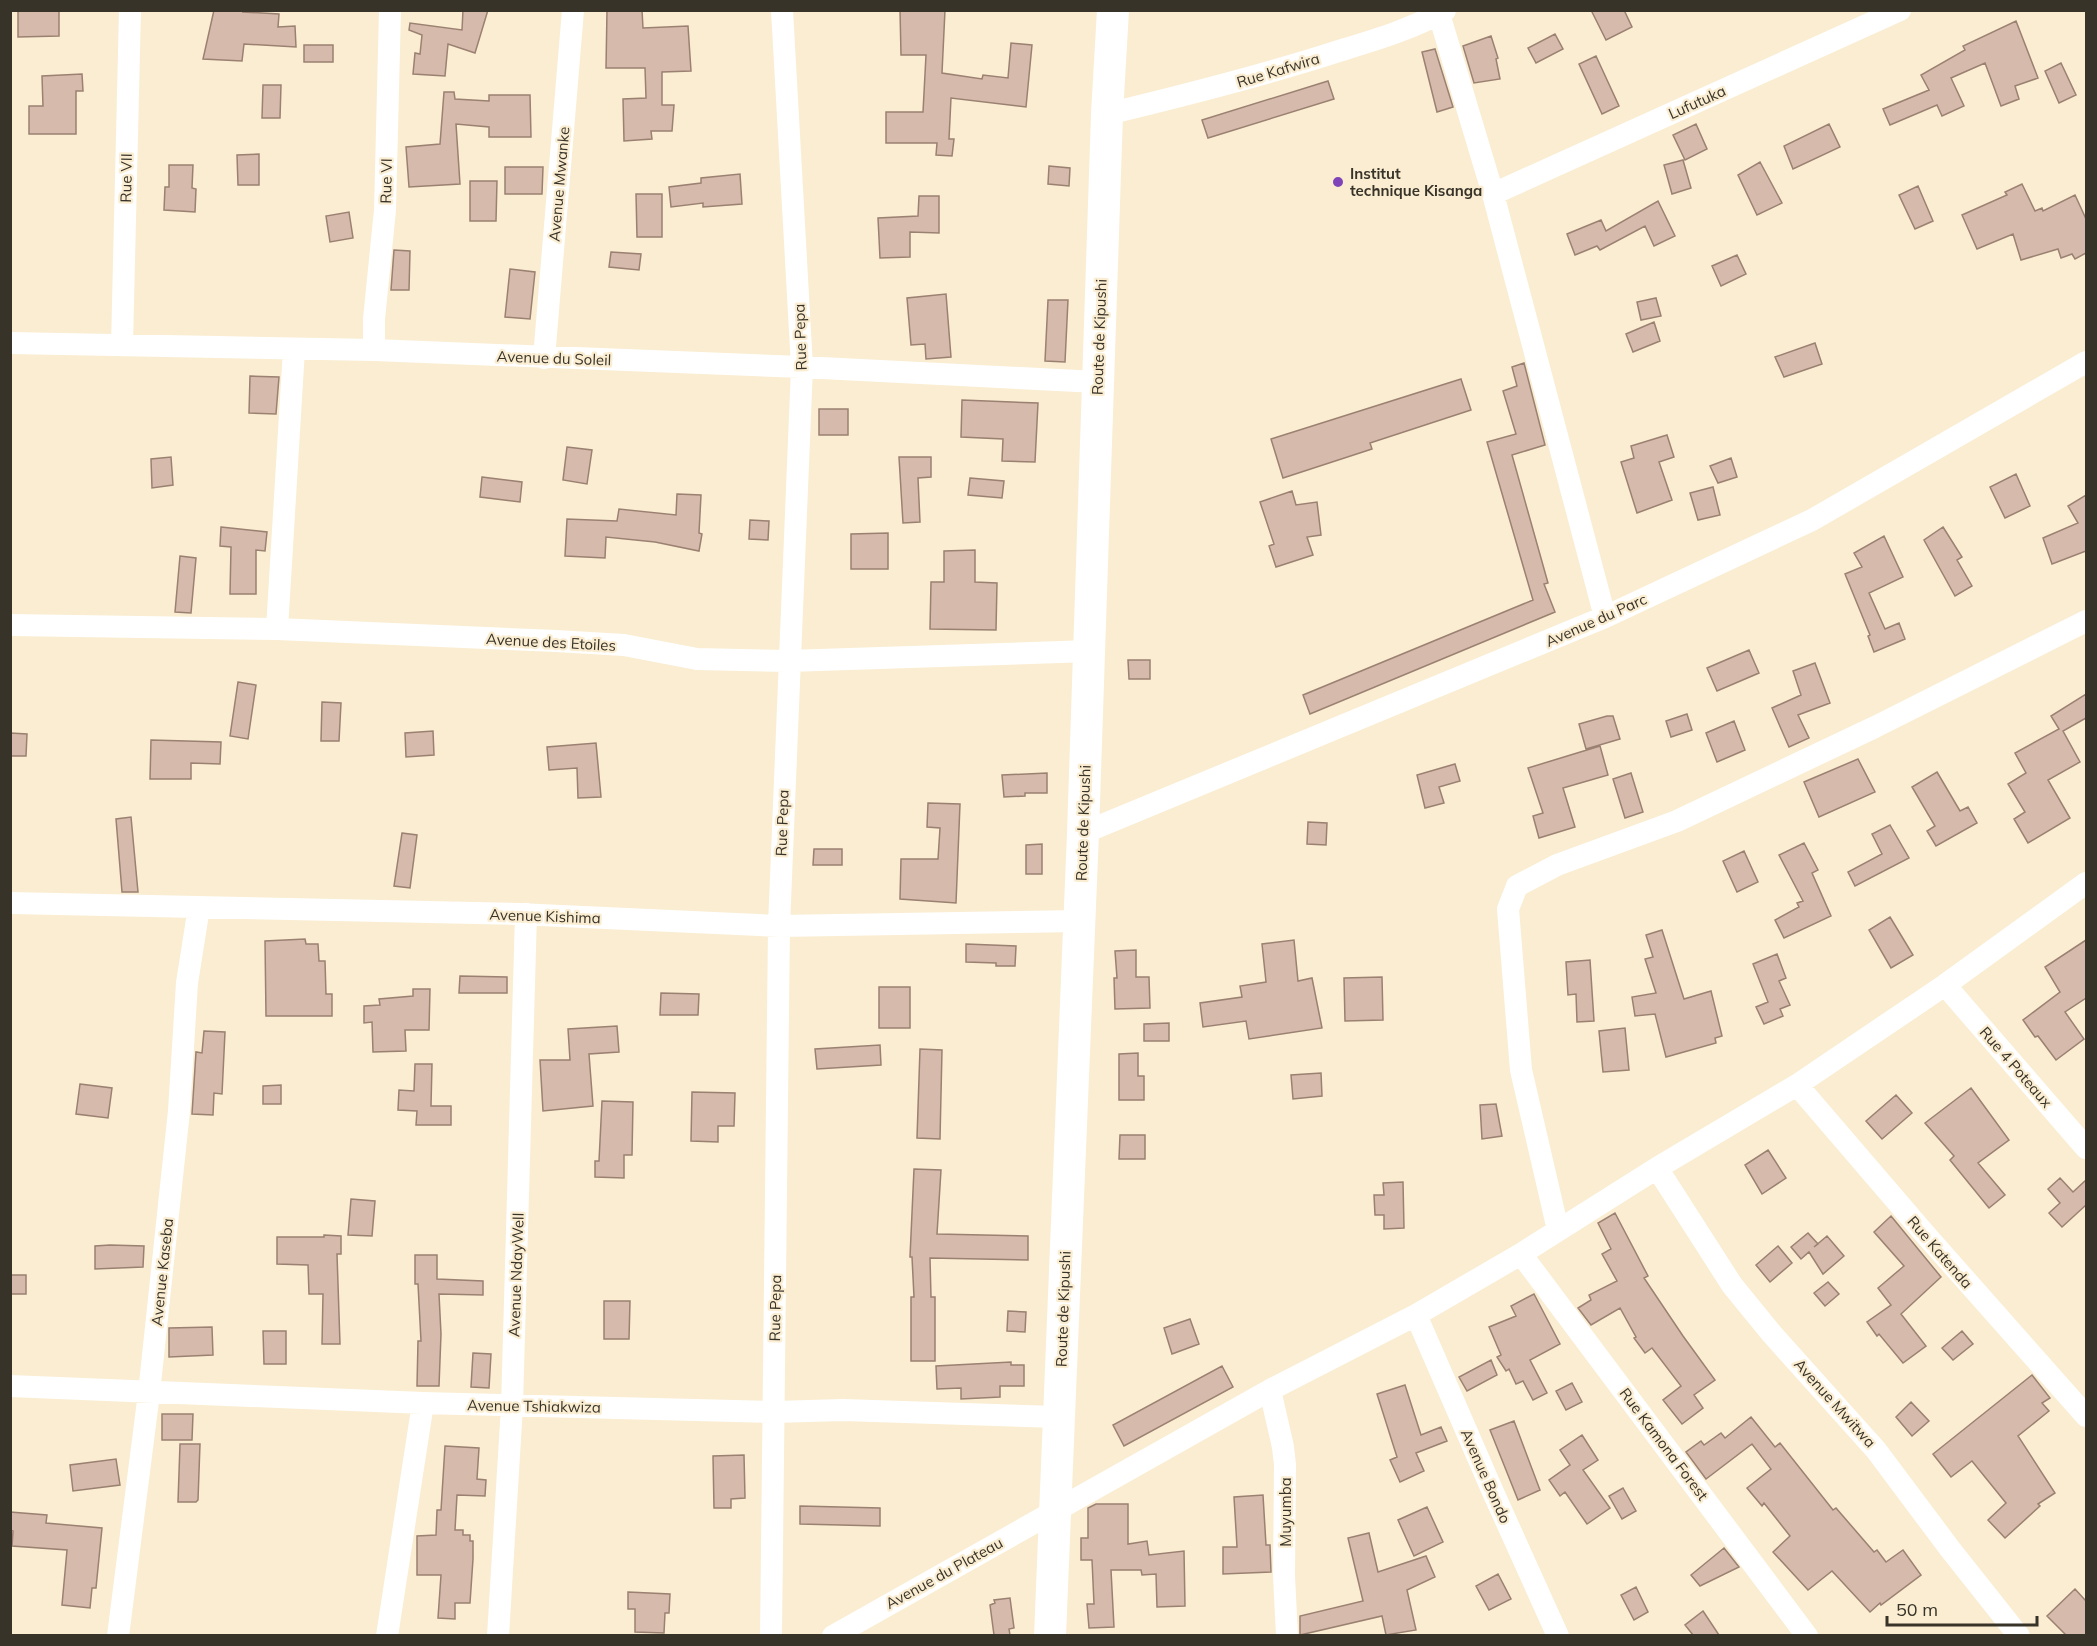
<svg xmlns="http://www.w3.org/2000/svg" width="2097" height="1646" font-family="Mulish,sans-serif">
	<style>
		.building { fill: #d6baab; stroke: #9b8172; stroke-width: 1.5 }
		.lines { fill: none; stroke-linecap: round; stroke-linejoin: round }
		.minor { stroke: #fff; stroke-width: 22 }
		.secondary { stroke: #fff; stroke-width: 32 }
		.poi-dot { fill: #8044b9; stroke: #faedd1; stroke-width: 2 }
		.labels { text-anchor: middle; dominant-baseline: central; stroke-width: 4.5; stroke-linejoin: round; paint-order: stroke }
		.street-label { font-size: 15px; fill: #383329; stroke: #faedd1 }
		.poi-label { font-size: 15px; font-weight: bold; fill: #383329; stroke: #faedd1; text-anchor: start }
	</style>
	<rect width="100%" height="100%" fill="#faedd1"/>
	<path class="building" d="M18,10H59V36L18,37Z
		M214,10H244L243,12L279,14L278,27L295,26L296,47L244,44L242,61L203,59Z
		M463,10H488L475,53L448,44L445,76L413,74L415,53L420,54L422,35L409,30L410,23L462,30Z
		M607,10H642L643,28L688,26L691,71L662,72V105H674L672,131H651L652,139L624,141L623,99L646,98L645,68H606Z
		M900,10H945L942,73L982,79L983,75L1008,78L1011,43L1032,45L1026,107L951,98L949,139H954L952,156L936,155L937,143H886V112H923L926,55H901Z
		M1591,10H1624L1632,27L1606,40Z
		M2016,21L2038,78L2015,86L2019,99L2001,106L1985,63L1951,78L1964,106L1942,116L1937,105L1890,125L1883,109L1929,90L1921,75L1965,50L1963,46Z
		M1555,34L1563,49L1536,63L1528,48Z
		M1491,36L1498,58L1496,59L1500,79L1474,83L1463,46Z
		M304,45H333V62H304Z
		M1435,49L1453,107L1437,112L1422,52Z
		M1596,56L1619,106L1602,114L1579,64Z
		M2061,63L2076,95L2059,103L2045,71Z
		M82,74L83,91H76V134H29V106H43L42,76Z
		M1328,81L1334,99L1208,138L1202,120Z
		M263,85H281L280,118H262Z
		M444,92H454L455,99L489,101V95H530L531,137H489V127L456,124L460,184L409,187L406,147L440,144Z
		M1696,124L1707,149L1685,160L1673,135Z
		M1829,124L1840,147L1793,169L1784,146Z
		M259,154V185H238L237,155Z
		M1683,160L1691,188L1672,194L1664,165Z
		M1760,162L1782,203L1757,215L1738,175Z
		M169,165H193L192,188L196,189L195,212L164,210L165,187H169Z
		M1049,166L1070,168L1069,186L1048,184Z
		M505,167H543L542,194H505Z
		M740,174L742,204L703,207V203L671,207L669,187L701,183V178Z
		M470,181H497L496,221H470Z
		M2022,184L2035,211L2042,208L2043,211L2075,195L2086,219V253L2075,259L2072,254L2061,258L2058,249L2021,260L2013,234L1977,249L1962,215L2007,195L2005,192Z
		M1918,186L1933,221L1915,229L1899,195Z
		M636,194H662V237H637Z
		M919,196H939V233L910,232V257L880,258L878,218L918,216Z
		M1658,201L1675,236L1654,246L1645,226L1600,250L1597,246L1575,255L1567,234L1601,220L1606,231Z
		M349,212L353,238L330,242L326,216Z
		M394,250L410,251L409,290H391Z
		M611,252L641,254L639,270L609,267Z
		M1737,255L1746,274L1721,286L1712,266Z
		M510,269L535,272L530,319L505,317Z
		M946,294L951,357L926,359L925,344L911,345L907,298Z
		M1656,298L1661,316L1641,320L1637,302Z
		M1048,300H1068L1065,362L1045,361Z
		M1654,322L1660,341L1633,352L1626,334Z
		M1815,343L1822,364L1784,377L1775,357Z
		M1524,363L1545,445L1512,455L1548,583L1544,584L1555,612L1310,714L1303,695L1533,600L1487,442L1516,434L1503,391L1517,386L1512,367Z
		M250,376L279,377L276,414L249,413Z
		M1461,379L1471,410L1370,443L1372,449L1283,478L1271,439Z
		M962,400L1038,403L1035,462L1002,461L1003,439L961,437Z
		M819,409H848V435H819Z
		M1667,435L1674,457L1659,462L1672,500L1637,513L1621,462L1634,458L1631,446Z
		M567,447L592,450L587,484L563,480Z
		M171,457L173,485L152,488L151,459Z
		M899,457H931V477L918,478L920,522L903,523Z
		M1731,458L1737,477L1718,483L1710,466Z
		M2016,474L2030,506L2005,518L1990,487Z
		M482,477L522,482L520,502L480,497Z
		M970,478L1004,481L1002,498L968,495Z
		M1713,487L1720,515L1698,520L1690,493Z
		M1292,491L1296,505L1317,502L1321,535L1307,537L1313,555L1276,567L1269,546L1274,544L1260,502Z
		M677,494L701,495L699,533L702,534L699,551L655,542L606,537L605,558L565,556L567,519L617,521L619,509L676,515Z
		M2086,495V551L2052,564L2043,538L2078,523L2068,506Z
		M750,520L769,521L768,540L749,539Z
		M221,527L267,532L265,551L256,550V594H230L231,547L220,546Z
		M1943,527L1962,557L1957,560L1972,586L1955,596L1924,540Z
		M888,533V569H851V534Z
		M1884,536L1903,577L1869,593L1885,629L1899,623L1905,639L1874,652L1868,636L1870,635L1845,574L1862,567L1854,553Z
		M975,550V582L997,583L996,630L930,629L931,582H944V551Z
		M180,556L196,558L191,613L175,612Z
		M1749,650L1759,673L1717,691L1707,668Z
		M1128,660H1150V679H1129Z
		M1815,663L1830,703L1798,715L1809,738L1789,747L1772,708L1801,695L1793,671Z
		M238,682L256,685L248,739L230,736Z
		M2086,694V718L2063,731L2080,762L2048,780L2070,818L2028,843L2014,819L2025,812L2008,784L2026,773L2015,753L2059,729L2051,716Z
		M322,702L341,703L339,741H321Z
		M1687,714L1692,730L1671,737L1666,721Z
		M1607,716H1613L1620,739L1586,749L1579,724Z
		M1734,721L1745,750L1717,762L1706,733Z
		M433,731L434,755L406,757L405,733Z
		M10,733L27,734L26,756H10Z
		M151,740L221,742L220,764L191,763V779H150Z
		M596,743L601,797L578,798L577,768L549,770L547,747Z
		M1600,746L1608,775L1563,788L1575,827L1539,838L1533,816L1543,813L1528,768Z
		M1858,759L1875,792L1819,817L1804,782Z
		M1455,764L1460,781L1439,787L1444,803L1425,808L1417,775Z
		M1937,772L1960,811L1968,807L1977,823L1936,846L1927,831L1935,826L1912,787Z
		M1047,773V793H1025V796L1004,797L1002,775Z
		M1631,773L1643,812L1625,818L1613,779Z
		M928,803L960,804L956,903L900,899L901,859H938L940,828L927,827Z
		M131,817L138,892H122L116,819Z
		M1308,822L1327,823L1326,845L1307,844Z
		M1890,825L1909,858L1855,886L1848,872L1882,854L1872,834Z
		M402,833L417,835L410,888L394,886Z
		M1804,843L1818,870L1812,873L1831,916L1784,938L1775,920L1799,907L1797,903L1803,901L1779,855Z
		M1042,844V874H1026V845Z
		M814,849H842V865H813Z
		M1744,851L1758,882L1737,892L1723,861Z
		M1890,917L1913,955L1891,968L1869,930Z
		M1662,930L1684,999L1711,991L1722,1036L1715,1038L1716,1043L1666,1057L1655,1014L1635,1016L1632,997L1656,993L1645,959L1653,957L1646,935Z
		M305,939L306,944H318L319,961H325L326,994H332V1016H266L265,941Z
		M1294,940L1298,981L1312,978L1322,1028L1249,1039L1246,1021L1203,1027L1200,1003L1242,997L1240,986L1266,982L1262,944Z
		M2086,940V998L2065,1012L2084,1039L2056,1060L2038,1036L2035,1037L2023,1020L2060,992L2045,967Z
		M966,944L1016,946L1015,966H996V963L966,962Z
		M1136,950V977H1149L1150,1008L1115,1009L1114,978H1117L1115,951Z
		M1777,954L1786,978L1779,981L1790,1005L1780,1009L1783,1016L1764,1024L1756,1007L1768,1002L1753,964Z
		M1590,960L1594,1021L1577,1022L1576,994L1568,995L1566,962Z
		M460,976L507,977V993H459Z
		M1382,977L1383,1020L1345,1021L1344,978Z
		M879,987H910V1028H879Z
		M413,989H430L429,1030H405L406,1051L373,1052L372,1022L364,1023V1006L380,1005L379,999L413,996Z
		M661,993L699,994L698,1015H660Z
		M1169,1023V1041H1144V1024Z
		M617,1026L619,1052L589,1054L593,1106L543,1111L540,1060H570L568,1029Z
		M1625,1028L1629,1070L1603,1072L1599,1031Z
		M204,1031L225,1032L222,1094L214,1093L213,1115L192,1114L196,1052L202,1053Z
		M880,1045L881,1065L817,1069L815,1049Z
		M920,1049L942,1050L940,1139L917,1138Z
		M1138,1053V1076H1144V1100H1119V1054Z
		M415,1064H432L431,1106H451V1125H416L417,1111L398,1110L399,1090L414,1091Z
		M1321,1073L1322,1096L1293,1099L1291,1075Z
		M80,1084L112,1088L108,1118L76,1114Z
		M281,1085V1104H263V1086Z
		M1971,1088L2009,1140L1978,1163L2005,1195L1989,1208L1950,1160L1954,1156L1925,1123Z
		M692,1092L735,1093L734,1126H718V1142L691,1141Z
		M1896,1095L1912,1113L1882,1139L1866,1121Z
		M602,1101L633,1102L632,1155H624V1178L595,1177V1161H599Z
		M1496,1104L1502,1136L1482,1139L1480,1105Z
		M1120,1135H1145V1159H1119Z
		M1768,1150L1786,1178L1762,1194L1745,1165Z
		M914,1169L941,1170L937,1234L1028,1236V1260L930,1258L931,1297H935V1361H911V1297H914L912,1257H910Z
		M2060,1178L2073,1192L2086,1180V1205L2062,1227L2049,1213L2060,1203L2048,1189Z
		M1403,1182L1404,1228L1384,1229V1215H1375L1374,1195H1384L1383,1183Z
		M351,1199L375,1201L372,1236L348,1235Z
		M1615,1213L1648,1276L1644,1278L1683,1336L1715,1380L1694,1395L1703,1408L1682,1424L1663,1400L1681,1386L1652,1348L1645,1353L1634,1338L1636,1337L1620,1308L1591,1325L1578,1308L1591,1300L1589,1295L1617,1281L1602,1254L1611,1249L1598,1223Z
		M1891,1216L1941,1277L1901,1314L1926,1346L1903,1363L1879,1334L1877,1336L1867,1322L1891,1305L1878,1288L1904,1266L1874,1232Z
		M1808,1233L1818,1244L1814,1247L1827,1236L1844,1256L1823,1274L1809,1252L1801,1259L1791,1247Z
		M324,1235L341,1236V1254H337L340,1344H322L323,1294H309L308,1265L277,1264V1237H324Z
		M110,1245L144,1246L143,1267L95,1269V1246Z
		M1778,1246L1792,1263L1770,1282L1756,1265Z
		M415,1255H437V1279L483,1281V1295L439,1294L441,1334L439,1386H417L418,1341H421L418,1284H415Z
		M10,1275H26V1294H10Z
		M1828,1282L1839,1294L1825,1306L1814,1293Z
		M1534,1294L1560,1344L1530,1360L1547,1393L1533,1400L1523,1381L1516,1384L1509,1369L1506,1371L1497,1357L1501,1355L1489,1327L1516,1316L1511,1306Z
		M604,1301H630L629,1339H604Z
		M1008,1311L1026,1312L1025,1332L1007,1331Z
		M1190,1319L1199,1344L1172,1354L1164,1328Z
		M212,1327L213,1355L169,1357V1328Z
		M263,1331H286V1364H264Z
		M1962,1331L1973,1344L1953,1360L1942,1348Z
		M473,1353L491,1354L489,1388L471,1387Z
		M1491,1360L1497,1375L1467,1391L1459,1377Z
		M1011,1362V1365H1024V1386H1000V1397L961,1399V1388L937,1389L936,1366Z
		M1222,1366L1233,1387L1124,1446L1113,1425Z
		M2032,1375L2050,1398L2042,1403L2049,1411L2018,1436L2055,1493L2038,1504L2040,1506L2005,1538L1988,1520L2006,1503L1972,1461L1951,1477L1933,1454Z
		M1572,1383L1582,1402L1566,1410L1556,1391Z
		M1405,1385L1421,1435L1441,1427L1447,1441L1416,1453L1424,1471L1400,1482L1390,1460L1397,1457L1377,1394Z
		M1911,1402L1929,1421L1912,1436L1896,1417Z
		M162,1414H193L192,1440H162Z
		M1751,1417L1775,1447L1780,1443L1833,1510L1836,1508L1874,1552L1877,1550L1886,1562L1903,1550L1921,1575L1881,1605L1880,1603L1870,1612L1832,1571L1808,1590L1773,1552L1790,1536L1764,1503L1762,1506L1747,1488L1771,1469L1752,1444L1706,1479L1686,1452L1701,1441L1704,1445L1721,1433L1725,1438Z
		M1514,1421L1540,1490L1518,1500L1490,1430Z
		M1582,1435L1598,1460L1583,1470L1610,1508L1587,1524L1565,1492L1560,1496L1549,1480L1570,1465L1560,1450Z
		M180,1444H200L198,1500L196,1502H178Z
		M445,1446L479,1448L477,1479L486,1480L485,1496L457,1495L455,1530H463V1535H470V1541H473V1559L470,1603H455V1619L438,1618L441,1575H417V1536L436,1535L437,1510H441Z
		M744,1455L745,1498L731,1499V1508H714L713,1456Z
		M116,1459L120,1485L73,1491L70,1465Z
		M1623,1488L1636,1511L1622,1519L1609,1496Z
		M1263,1495L1266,1545H1270L1271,1572L1223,1574V1547H1237L1234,1497Z
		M1096,1504H1128V1544L1147,1541L1149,1555L1184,1551L1185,1606L1157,1607L1156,1574L1142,1575L1141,1570H1111L1114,1627L1089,1628L1087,1604H1094L1092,1560H1081V1538H1088V1508Z
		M800,1506L880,1508V1526L800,1524Z
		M1427,1507L1443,1542L1414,1556L1398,1520Z
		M10,1512L47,1515L46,1523L102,1528L96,1588H92L90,1608L62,1605L67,1550L12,1546L13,1531L10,1530Z
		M1369,1533L1378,1572L1426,1556L1435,1577L1407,1590L1416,1630L1386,1635L1382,1616L1300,1635V1616L1363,1601L1348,1538Z
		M1724,1548L1739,1567L1700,1586L1691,1575Z
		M1498,1574L1511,1599L1489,1610L1476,1586Z
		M1636,1587L1648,1612L1634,1620L1621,1595Z
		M2075,1589L2086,1601V1635H2066L2047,1616Z
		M628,1592L670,1594L669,1613H665L664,1633L635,1632V1609H628Z
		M1010,1598L1014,1628L1009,1629L1010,1635H994L990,1605L995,1603L994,1600Z
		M1703,1611L1719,1635H1693L1685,1625Z"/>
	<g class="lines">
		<path class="minor" d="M1439,14L1493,194L1605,617
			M1107,114C1186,95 1265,75 1342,50C1375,40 1415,28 1445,10
			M1493,194L1900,10
			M10,343L374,350L802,367L1097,382
			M122,345L130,10
			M374,350V319L385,210L390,10
			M544,358L573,10
			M10,625L277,629L556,641L624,645L697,659L788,661L1090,651
			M277,629L294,349
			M1083,833L1605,617L1812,520L2086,362
			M10,903L518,914L779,926L1080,921
			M1945,985L2086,1148
			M1797,1085L1924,1233L2086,1416
			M1657,1168L1732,1285L1772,1334L1876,1450L1950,1549L2019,1636
			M1558,1230L1521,1070L1508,909L1517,886L1557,865L1677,821L1875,727L2086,621
			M1521,1254L1807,1636
			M1416,1315L1493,1492L1558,1636
			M10,1386L423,1403L774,1412L843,1410L1058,1417
			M1270,1390L1283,1447L1285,1465L1284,1576L1287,1636
			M118,1636L149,1393L179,1111L187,983L199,907
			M387,1636L423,1403
			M498,1636L512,1406L526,914
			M771,1636L779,926L802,367L782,10
			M833,1636L1270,1390L1416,1315L1521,1254L1657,1168L1797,1085L1945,985L2086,883"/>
		<path class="secondary" d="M1050,1636L1083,833L1107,114L1113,10"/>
	</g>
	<circle class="poi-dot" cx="1338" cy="182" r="6"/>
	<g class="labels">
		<g class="street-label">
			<text transform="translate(1278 70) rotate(-17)">Rue Kafwira</text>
			<text transform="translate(1697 102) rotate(-24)">Lufutuka</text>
			<text transform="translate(126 178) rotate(-89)">Rue VII</text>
			<text transform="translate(386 181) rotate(-89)">Rue VI</text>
			<text transform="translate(559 184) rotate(-85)">Avenue Mwanke</text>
			<text transform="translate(800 337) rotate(-92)">Rue Pepa</text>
			<text transform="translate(1099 337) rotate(-88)">Route de Kipushi</text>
			<text transform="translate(554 358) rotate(2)">Avenue du Soleil</text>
			<text transform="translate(1596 620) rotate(-24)">Avenue du Parc</text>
			<text transform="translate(551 642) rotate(3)">Avenue des Etoiles</text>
			<text transform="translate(782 823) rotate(-88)">Rue Pepa</text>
			<text transform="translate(1083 823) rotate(-88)">Route de Kipushi</text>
			<text transform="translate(545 916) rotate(2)">Avenue Kishima</text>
			<text transform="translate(2016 1067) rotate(49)">Rue 4 Poteaux</text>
			<text transform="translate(1940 1252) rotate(49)">Rue Katenda</text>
			<text transform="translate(162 1272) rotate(-84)">Avenue Kaseba</text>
			<text transform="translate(516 1275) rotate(-88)">Avenue NdayWell</text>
			<text transform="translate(775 1308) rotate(-89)">Rue Pepa</text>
			<text transform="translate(1063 1309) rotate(-88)">Route de Kipushi</text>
			<text transform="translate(1835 1403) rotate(48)">Avenue Mwitwa</text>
			<text transform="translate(534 1406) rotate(1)">Avenue Tshiakwiza</text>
			<text transform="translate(1664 1444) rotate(53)">Rue Kamona Forest</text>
			<text transform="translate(1486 1476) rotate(66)">Avenue Bondo</text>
			<text transform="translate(1285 1512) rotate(-90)">Muyumba</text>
			<text transform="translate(944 1573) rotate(-29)">Avenue du Plateau</text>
		</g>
		<g class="poi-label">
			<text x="1350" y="173">Institut<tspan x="1350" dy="17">technique Kisanga</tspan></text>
		</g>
	</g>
	<rect width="2097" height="1646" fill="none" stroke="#383329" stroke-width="24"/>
	<path d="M1887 1616v9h150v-9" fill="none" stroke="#383329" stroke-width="3"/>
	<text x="1896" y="1616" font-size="18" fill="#383329" stroke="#faedd1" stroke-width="4.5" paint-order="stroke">50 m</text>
</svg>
